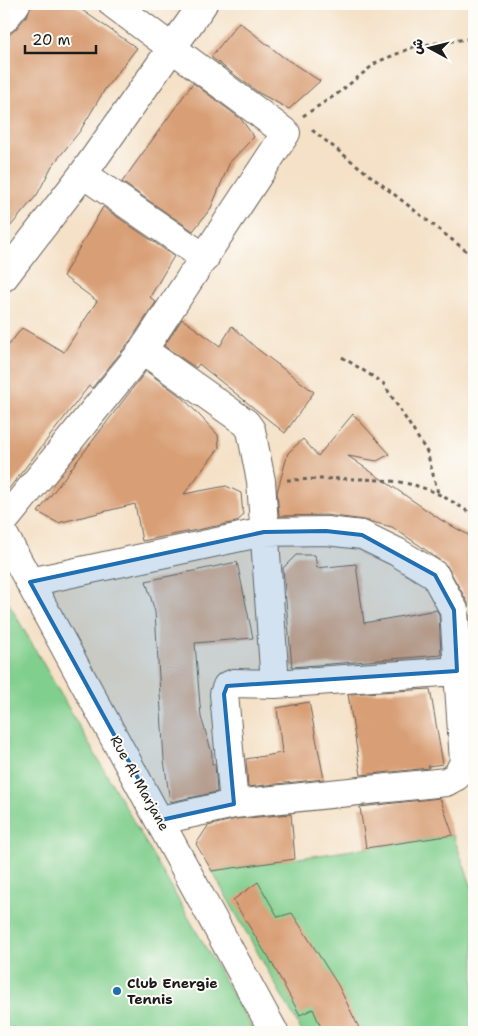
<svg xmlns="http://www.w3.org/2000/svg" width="478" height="1036" font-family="'Shantell Sans','Playpen Sans Arabic',sans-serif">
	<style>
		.green { fill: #81cf8e; stroke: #4e7655 }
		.building { fill: #d89e75 }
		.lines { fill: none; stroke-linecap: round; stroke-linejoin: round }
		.minor-casing { stroke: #686158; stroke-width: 30 }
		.path { stroke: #686158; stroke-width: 3; stroke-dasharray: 4 4; stroke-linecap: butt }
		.minor { stroke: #fff; stroke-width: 28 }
		.marked { fill: #1f6fb2; fill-opacity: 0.2; stroke: #1f6fb2; stroke-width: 4; stroke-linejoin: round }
		.poi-dot { fill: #1f6fb2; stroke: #fdfcf7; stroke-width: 2 }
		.labels { text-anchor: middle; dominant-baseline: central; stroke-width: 4; stroke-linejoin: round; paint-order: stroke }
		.street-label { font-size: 14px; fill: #1c1c1c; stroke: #fdfcf7 }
		.poi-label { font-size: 14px; font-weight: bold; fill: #1c1c1c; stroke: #fdfcf7; text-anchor: start }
	</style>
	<rect width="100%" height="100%" fill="#fdfcf7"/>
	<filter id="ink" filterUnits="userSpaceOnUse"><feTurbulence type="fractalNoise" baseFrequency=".02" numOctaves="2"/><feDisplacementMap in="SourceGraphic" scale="10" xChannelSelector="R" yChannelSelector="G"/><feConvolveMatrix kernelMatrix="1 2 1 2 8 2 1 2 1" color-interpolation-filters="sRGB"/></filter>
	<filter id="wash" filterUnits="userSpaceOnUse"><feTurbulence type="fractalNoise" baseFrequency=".0096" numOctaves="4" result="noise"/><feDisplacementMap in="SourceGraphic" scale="20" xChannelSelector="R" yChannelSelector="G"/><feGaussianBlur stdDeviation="1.12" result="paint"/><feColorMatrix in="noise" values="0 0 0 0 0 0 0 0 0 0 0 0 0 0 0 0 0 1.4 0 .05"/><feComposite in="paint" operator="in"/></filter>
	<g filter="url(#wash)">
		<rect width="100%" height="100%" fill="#f4e1c7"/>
		<path class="green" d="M4,595L254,1032H4Z
			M453,835L474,893V1032H302L212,871Z"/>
		<g id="blocks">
			<path class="building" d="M31,4H73L137,48L105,89L80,131L52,166L37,195L4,234V39L16,29L28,14Z
				M239,22L283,57L320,81L289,109L259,93L211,57Z
				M193,83L241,119L254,137L230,162L211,208L193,231L122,182Z
				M103,207L174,256L150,297L156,302L130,341L92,388L89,386L4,495V351L22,328L64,352L97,301L63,276Z
				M182,319L220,346L232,326L256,348L314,392L285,433L199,364L196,368L164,346Z
				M146,371L183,398L218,435L219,448L184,494L226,486L241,493L243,516L236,522L142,541L135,504L58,523L38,512Z
				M353,414L390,454L377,461L348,456L441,520L474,538V648L472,649L468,603L447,566L419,545L392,527L364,520L326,515L279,516L277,492L288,453L303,439L318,456Z
				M296,555H315L317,568L356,564L364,623L436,610L439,614L441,655L292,667L283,568Z
				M237,562L253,638L195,643L201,717L212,753V764H215L217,792L170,802L164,760L155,612L146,581Z
				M430,689L443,764L428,766L429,768L361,775L348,694Z
				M309,702L324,779L248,787L246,759L282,753L277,708Z
				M440,798L453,835L366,848L360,807Z
				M291,814L295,859L212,871L196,844L208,826L236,819Z
				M258,882L278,917L292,913L338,985L361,1032H323L313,1009L300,1015L267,954H266L233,900Z"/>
		</g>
	</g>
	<g filter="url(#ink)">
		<use href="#blocks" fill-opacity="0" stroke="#686158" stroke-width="1"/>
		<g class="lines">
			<g class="minor-casing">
				<path id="minor" d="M4,19L16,4
					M83,174L205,258
					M4,277L83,174L203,4
					M143,350L246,423L251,430L261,481L275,684
					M4,521L143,350L286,133L113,4
					M4,535L274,1032
					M30,582L264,532L326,531L362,535L397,552L435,575L454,610L464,762L457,776L446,782L234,804L161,820
					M234,804L224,694L227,686L234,683L275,684L457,671"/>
			</g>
			<path class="path" d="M303,116L337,94L377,62L416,46L474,38
				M312,130L474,257
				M342,357L383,383L427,452L438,493
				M287,480C322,479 385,476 417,486C438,492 456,503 474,516"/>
			<use href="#minor" class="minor"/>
		</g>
	</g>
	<path class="marked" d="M326,531L362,535L435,575L454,610L457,671L227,686L224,694L234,804L161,820L30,582L264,532Z"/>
	<circle class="poi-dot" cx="117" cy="991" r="5"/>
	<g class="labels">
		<g class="street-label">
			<text transform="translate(140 783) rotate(61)">Rue Al Marjane</text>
		</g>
		<g class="poi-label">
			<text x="127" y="983">Club Energie<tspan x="127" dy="16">Tennis</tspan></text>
		</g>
	</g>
	<rect width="478" height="1036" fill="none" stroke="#fdfcf7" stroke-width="20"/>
	<g transform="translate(430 48) rotate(277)" stroke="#fdfcf7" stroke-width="4" paint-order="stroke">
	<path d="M0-4L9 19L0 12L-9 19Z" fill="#1c1c1c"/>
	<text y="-8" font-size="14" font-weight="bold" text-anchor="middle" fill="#1c1c1c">ش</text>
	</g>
	<path d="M25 45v8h71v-8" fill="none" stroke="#1c1c1c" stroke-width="2.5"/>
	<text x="32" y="45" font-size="15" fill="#1c1c1c" stroke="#fdfcf7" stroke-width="4" paint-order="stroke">20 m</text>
</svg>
